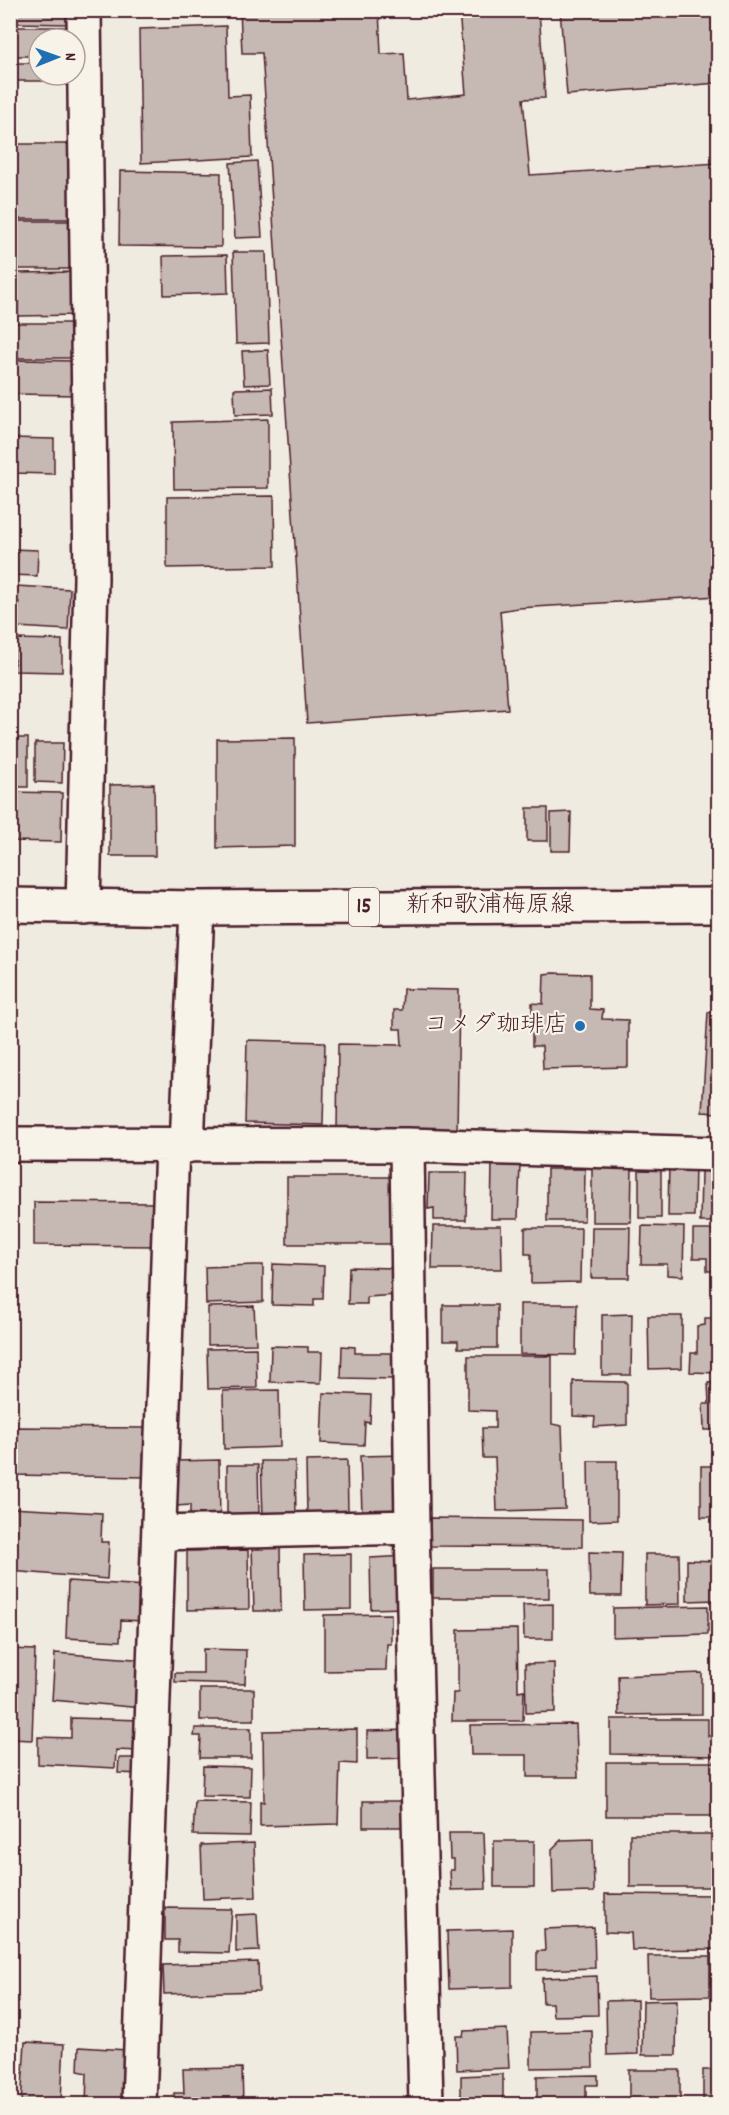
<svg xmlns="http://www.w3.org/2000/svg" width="729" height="2115" font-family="Dekko,'Klee One',sans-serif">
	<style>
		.building { fill: #c6b8b3; stroke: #4a1f2b; stroke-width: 1.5 }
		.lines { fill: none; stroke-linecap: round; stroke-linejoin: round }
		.minor-casing { stroke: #4a1f2b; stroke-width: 38 }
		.primary-casing { stroke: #4a1f2b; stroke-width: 38 }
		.minor { stroke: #f7f3e8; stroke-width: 33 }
		.primary { stroke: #f7f3e8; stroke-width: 33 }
		.poi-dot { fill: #1f6fb2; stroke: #f7f3e8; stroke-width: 2 }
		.labels { text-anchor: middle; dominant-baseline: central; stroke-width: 4.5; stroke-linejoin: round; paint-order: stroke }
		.shield { fill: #f7f3e8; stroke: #7e5f64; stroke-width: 1.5 }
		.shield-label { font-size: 22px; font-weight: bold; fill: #4a1f2b }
		.street-label { font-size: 24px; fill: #4a1f2b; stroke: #f7f3e8 }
		.poi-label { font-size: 24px; fill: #4a1f2b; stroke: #f7f3e8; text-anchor: end }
	</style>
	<rect width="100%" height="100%" fill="#f0ebe0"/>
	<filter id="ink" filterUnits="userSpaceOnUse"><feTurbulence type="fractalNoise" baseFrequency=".0167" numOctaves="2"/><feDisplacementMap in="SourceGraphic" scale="12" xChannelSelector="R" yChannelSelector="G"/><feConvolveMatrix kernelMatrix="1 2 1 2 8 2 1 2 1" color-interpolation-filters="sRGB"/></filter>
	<g filter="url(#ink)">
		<path class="building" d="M15,10H69V24L15,23Z
			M240,10H379L381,54L404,53L407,100L466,94L459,10H539L545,98L523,99L530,175L718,163V596L518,608L500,611L508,709L307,723L262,53H242Z
			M560,10H718V83L567,95Z
			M226,26L228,96L250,95L252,157L141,163L139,29Z
			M16,27H74V39H39V56H16Z
			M10,63H39V75H73V81H10Z
			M15,144H73V219H15Z
			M257,161L262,237L235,238L230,163Z
			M120,171L221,173V247L119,246Z
			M13,221H77L76,269H12Z
			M233,252H266L269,343L236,344Z
			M227,255L228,293L164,295L163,256Z
			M76,272L78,315L18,316V273Z
			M10,323H77V358H10Z
			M268,350L270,384L244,385L242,351Z
			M16,360L77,361V395L15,394Z
			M272,388L273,414L235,415L234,389Z
			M268,419V488L174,489L173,422Z
			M10,438L54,439V474L10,473Z
			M274,496L275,566L167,568V497Z
			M10,549L38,550L37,576L10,575Z
			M15,586L70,589L68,630L17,627L19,602L14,601Z
			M14,639L62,640V672L14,671Z
			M713,731H718V848H713Z
			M10,738H28V787H10Z
			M295,738V846L217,848V739Z
			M35,743H63L62,783L35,782Z
			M154,784L155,856H110V785Z
			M10,792L62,793L61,842L10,841Z
			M527,808H548V841H527Z
			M571,812L570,851H551V813Z
			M553,973L590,974V1009L603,1010L602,1019L628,1020V1067L543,1069L542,1046H532V1003L543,1004L544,974Z
			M403,989L459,990L457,1134L337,1133L338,1044L402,1045L401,1029H394V1010H402Z
			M708,1012L718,1013V1113L702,1112Z
			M247,1040L325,1042L323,1125L245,1123Z
			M669,1162H695L694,1216H668Z
			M492,1163L520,1164L518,1219H491Z
			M592,1164L632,1165L631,1222H592Z
			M639,1164H661V1218H639Z
			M547,1169H585L584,1221H547Z
			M701,1171H718V1222H700Z
			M429,1173H467L466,1220H434V1208L428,1209Z
			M287,1177H392L393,1244H287Z
			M34,1202L159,1203V1246L34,1245Z
			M433,1226H501L502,1269H432Z
			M642,1226L684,1227L683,1276L667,1275V1264H641Z
			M592,1227H630L629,1278H591Z
			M525,1228H581L580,1282L531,1283V1254H525Z
			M693,1230H718V1271H707V1258H693Z
			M273,1264L324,1266L323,1299H314V1306L272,1305Z
			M254,1265H263V1302L206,1304L205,1267Z
			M349,1267L396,1268L397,1295L367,1297V1304H348Z
			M520,1304H577L576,1355L520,1354Z
			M443,1305H497V1348H458V1341H443Z
			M254,1306L256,1344L208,1345V1307Z
			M632,1314L631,1375H602V1315Z
			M648,1316H682V1368L649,1369Z
			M705,1318H718V1373L690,1372L691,1353H697V1326L705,1325Z
			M271,1346L308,1347V1352H322L321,1383L270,1382Z
			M342,1346L355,1347V1353H393L394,1379L341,1378Z
			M256,1348L257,1388L208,1389L207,1349Z
			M468,1356H552V1424L562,1426L565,1509L497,1511L495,1458H483L482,1428H495V1411L468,1410Z
			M573,1381L627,1382V1425L594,1427L595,1417L573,1416Z
			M718,1382V1430H704L703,1404H709L708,1383Z
			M279,1390L280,1447L224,1449L223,1391Z
			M323,1393L371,1395L370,1423L365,1422L364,1445L321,1443Z
			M10,1427L148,1428L147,1477L10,1475Z
			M405,1455L407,1512L362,1513L360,1456Z
			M219,1460L220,1522H190V1505L176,1506L175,1461Z
			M347,1460L348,1512L307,1514L306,1461Z
			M261,1461H295L296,1515L263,1516Z
			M588,1461H617V1520L589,1521Z
			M227,1465H258L259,1514H227Z
			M701,1466H718V1517H701Z
			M10,1508L102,1513L101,1542H109L107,1579L10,1571Z
			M430,1518L582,1520V1547L430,1546Z
			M280,1546L281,1611H254L252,1548Z
			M248,1550L249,1609L187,1610V1551Z
			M589,1552L622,1553L621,1596H590Z
			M351,1554V1609L305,1610L304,1555Z
			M645,1554H679L680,1604L645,1605Z
			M407,1556L405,1608L371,1609L370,1558Z
			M687,1560L718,1561V1600L687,1601Z
			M433,1569H549V1598H433Z
			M68,1581L147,1586L145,1621L121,1620L120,1641L66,1638Z
			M553,1604V1639H524L523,1605Z
			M708,1606V1634L613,1637V1608Z
			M391,1614V1644H387L386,1670L324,1671V1615Z
			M517,1629L518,1691L524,1690L523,1721H452L453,1693H458V1630Z
			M10,1649L35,1650L32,1740L10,1739Z
			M203,1649L246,1650L245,1684L175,1682V1673H203Z
			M55,1653L147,1660L143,1708L52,1700Z
			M554,1663L555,1712L526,1713L525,1664Z
			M702,1673V1714L619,1715L618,1676Z
			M200,1689H254V1720H200Z
			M71,1718L142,1720L140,1751L116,1750L115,1768L38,1764V1737L71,1738Z
			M611,1719H708V1736H715L716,1756L611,1754Z
			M576,1724L578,1777H527V1755H471L470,1725Z
			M195,1728H251V1758H200L201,1736H194Z
			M357,1729V1764L340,1763L338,1824L260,1826V1801L264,1802L263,1731Z
			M412,1730L411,1758L367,1759V1731Z
			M119,1758H144L143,1774L118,1773Z
			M606,1762H718V1816H606Z
			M203,1766L251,1767L250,1797L202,1796Z
			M195,1801L251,1802L250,1836L193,1835Z
			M363,1801H410L411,1827H363Z
			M449,1833H484L486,1889L451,1890L450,1870H454V1859H450Z
			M630,1834H718V1887H630Z
			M593,1839L594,1892L553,1893L552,1849L561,1840Z
			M494,1841H534V1887H494Z
			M254,1843L256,1897L203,1899L201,1845Z
			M605,1894L718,1895V1949L632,1950L631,1933L605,1932Z
			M165,1908L232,1909L229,1953L178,1952V1940H165Z
			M257,1914L259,1951L236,1952V1915Z
			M594,1927L595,1968L537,1970V1951H545L544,1929Z
			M512,1929V1987L449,1989L447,1931Z
			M648,1956H710V1996L649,1997Z
			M258,1962L259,1991L164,1994L163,1965Z
			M597,1976L598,2015L553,2016L552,2003H543L542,1978Z
			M637,2000L638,2054L607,2055L606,2001Z
			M677,2000L676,2055H642L643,2001Z
			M507,2029L509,2068L457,2070L456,2036H463L464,2031Z
			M592,2031L593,2067L531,2068V2032Z
			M10,2038H18L14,2100H10Z
			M25,2042L64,2044L61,2101L43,2100V2104H21Z
			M79,2047L127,2050L123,2104H86L87,2073L78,2071Z
			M242,2068L243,2104H175L174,2093H184L183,2069Z
			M629,2070H680V2104H629Z
			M703,2070H718V2104H703Z
			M503,2074V2104H448V2096H461V2076Z
			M598,2075V2085H586V2104H537V2076Z"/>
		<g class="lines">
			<g class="minor-casing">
				<path id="minor" d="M83,907L91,578L84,10
					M10,1144L407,1145L718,1154
					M407,1145L412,1527L426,2104
					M187,1146L197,908
					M160,1533L412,1527
					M139,2104L172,1145"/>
			</g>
			<g class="primary-casing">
				<path id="primary" d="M10,905L197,908L718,905"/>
			</g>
			<use href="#minor" class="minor"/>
			<use href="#primary" class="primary"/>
		</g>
	</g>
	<circle class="poi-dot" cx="580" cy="1026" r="6"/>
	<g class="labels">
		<rect class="shield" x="349" y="888" width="30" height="38" rx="4.5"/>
		<g class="shield-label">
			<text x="364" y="907">15</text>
		</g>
		<g class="street-label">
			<text x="490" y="906">新和歌浦梅原線</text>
		</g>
		<g class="poi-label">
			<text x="568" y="1026">コメダ珈琲店</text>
		</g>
	</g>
	<rect width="729" height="2115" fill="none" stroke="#f7f3e8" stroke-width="36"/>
	<rect x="18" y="18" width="693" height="2079" fill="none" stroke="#4a1f2b" stroke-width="2" filter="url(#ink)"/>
	<g transform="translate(57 57) rotate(89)"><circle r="28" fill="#f7f3e8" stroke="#b29e9c" stroke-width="1.5"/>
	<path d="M0-4.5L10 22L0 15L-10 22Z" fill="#1f6fb2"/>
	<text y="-9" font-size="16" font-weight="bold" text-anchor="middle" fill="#4a1f2b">N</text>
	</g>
</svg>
